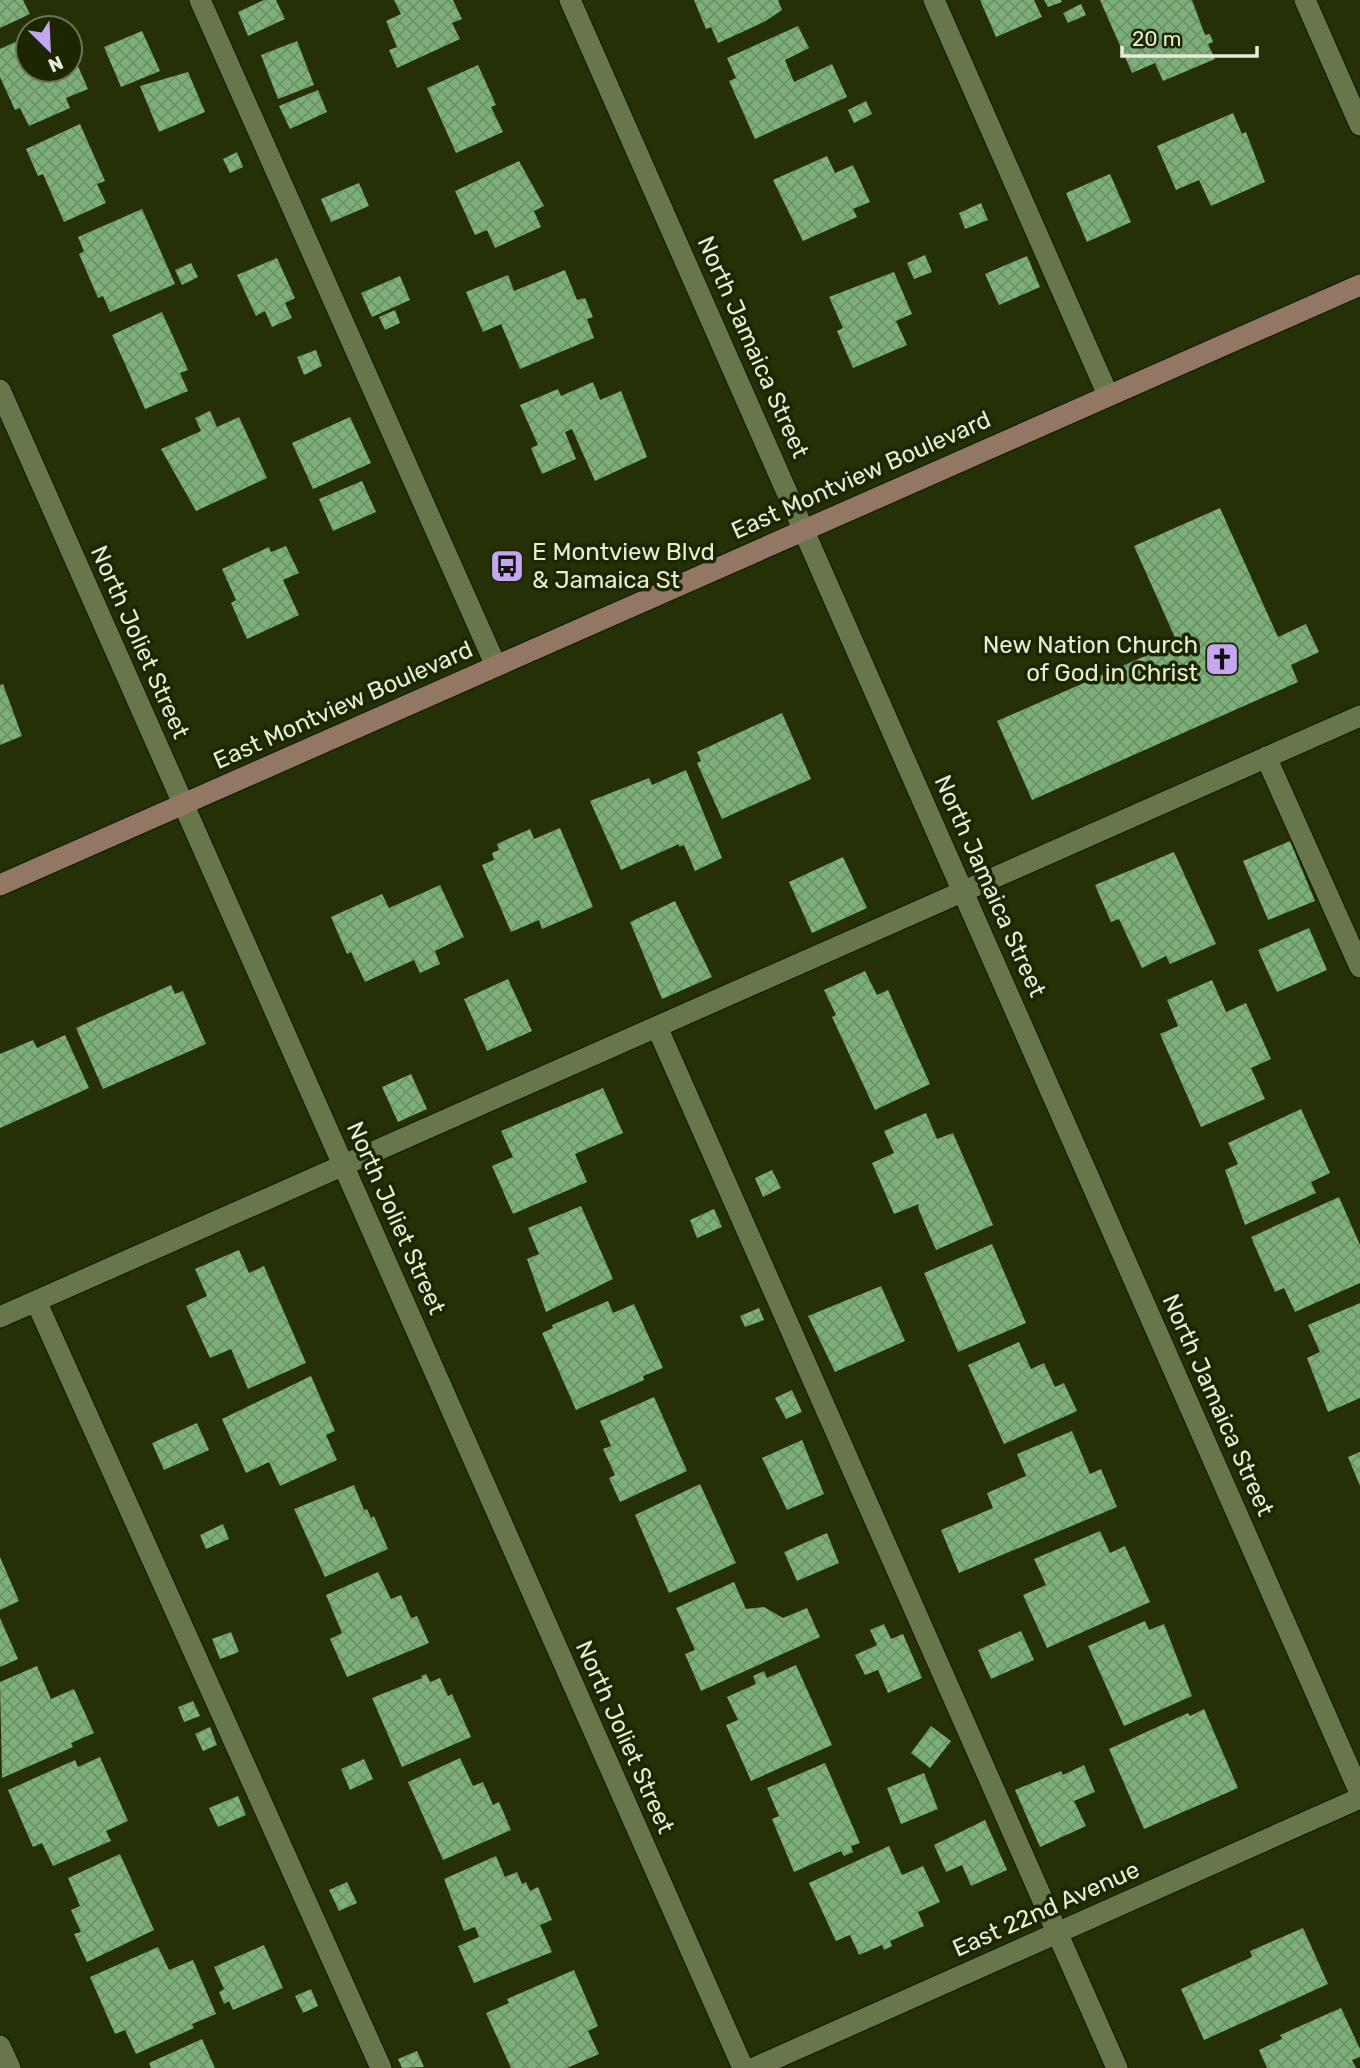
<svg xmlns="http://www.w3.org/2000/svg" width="1360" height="2068" font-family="Rubik,sans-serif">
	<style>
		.building { fill: url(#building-cross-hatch) }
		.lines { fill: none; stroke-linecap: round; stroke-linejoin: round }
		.lane-casing { stroke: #0f1700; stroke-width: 23 }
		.street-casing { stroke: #0f1700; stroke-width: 23 }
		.secondary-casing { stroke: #0f1700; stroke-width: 23 }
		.lane { stroke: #67764b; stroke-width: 21 }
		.street { stroke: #67764b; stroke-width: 21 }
		.secondary { stroke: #927864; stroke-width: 21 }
		.labels { text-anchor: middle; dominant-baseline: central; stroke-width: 7; stroke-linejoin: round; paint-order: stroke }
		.street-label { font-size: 24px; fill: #e5edd6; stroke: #1c2600 }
		.poi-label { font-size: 24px; fill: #e5edd6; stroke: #1c2600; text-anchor: start }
	</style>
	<defs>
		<pattern id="building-cross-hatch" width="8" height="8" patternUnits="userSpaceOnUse" patternTransform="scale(1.75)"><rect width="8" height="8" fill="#7daf7b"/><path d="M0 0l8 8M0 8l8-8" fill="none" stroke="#6c9069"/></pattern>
	</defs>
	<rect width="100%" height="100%" fill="#253006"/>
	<path class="building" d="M0,0H23L30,14L0,28Z
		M264,0H276L285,19L248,36L238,12Z
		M394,0H453L462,19L452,23L460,39L397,68L389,50L397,47L386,21L401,14Z
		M694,0H778L782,10L764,22L718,43L711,27L706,29Z
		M980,0H1034L1042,17L996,37Z
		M1044,0H1061L1062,2L1048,7Z
		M1100,0H1192L1205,35L1210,34L1213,42L1208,44L1215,59L1163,81L1155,63L1132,73Z
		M1081,4L1086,15L1068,23L1063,13Z
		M798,26L809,48L785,60L794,82L832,64L847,97L755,139L729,81L736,78L727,58Z
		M142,31L160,71L121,87L104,47Z
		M28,36V70H70V48L88,89L66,98L70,108L29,126L20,108L15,110L0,77V49Z
		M297,41L314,85L278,99L261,55Z
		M478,65L496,105L491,107L503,132L456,153L427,88Z
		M188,72L205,112L159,132L140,86Z
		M318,90L327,112L290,129L279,106Z
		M866,101L872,114L854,123L848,110Z
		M1233,113L1242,134L1246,132L1265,182L1211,206L1199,180L1176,190L1157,146Z
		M80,124L105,181L97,184L106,203L64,222L43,174L38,176L26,149Z
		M237,152L243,167L230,173L223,159Z
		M827,156L835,173L853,165L870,202L853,209L857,217L803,241L773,180Z
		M519,161L544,206L534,211L541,227L495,248L487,230L475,235L455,191Z
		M1110,174L1131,222L1087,242L1066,193Z
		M359,183L369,206L331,222L321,199Z
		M981,203L988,220L965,229L959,213Z
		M142,209L175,284L110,312L103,296L98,298L79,254L84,251L78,237Z
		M925,255L932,272L914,279L907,263Z
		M1027,256L1040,287L999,305L985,274Z
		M277,258L295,298L285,303L292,318L272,327L265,311L256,316L237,275Z
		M191,263L198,277L182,285L175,270Z
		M565,270L577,300L585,298L593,317L587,319L594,338L520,369L501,324L483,332L466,292L508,275L514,291Z
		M894,272L912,314L896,321L907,345L853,368L837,331L843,328L829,297Z
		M400,276L410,300L372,317L361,293Z
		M395,310L400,323L385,330L379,317Z
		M162,312L188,370L180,373L188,391L145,409L112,335Z
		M316,350L322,366L304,375L297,357Z
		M593,382L600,400L621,391L647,457L595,481L572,429L565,432L576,459L542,474L531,448L538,445L520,405L558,389L561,396Z
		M210,411L217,427L239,417L267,478L196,511L161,449L201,431L195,418Z
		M350,417L371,463L313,489L292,443Z
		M362,481L376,512L333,531L319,499Z
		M1220,508L1278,637L1306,624L1319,652L1291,665L1298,682L1032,800L997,721L1177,642L1134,546Z
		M286,546L299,573L283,580L299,615L247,639L231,603L236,600L222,569L269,547L271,552Z
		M3,684L22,736L0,745V685Z
		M782,713L811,779L722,819L697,763L701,761L697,752Z
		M686,770L722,858L695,871L684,845L679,847V844L621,870L590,801L649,778L652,785Z
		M560,828L593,907L542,929L539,920L511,932L482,865L494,860L492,853L499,850L497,844L530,829L534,839Z
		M1290,841L1315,901L1268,920L1243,861Z
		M1174,852L1216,944L1170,964L1166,956L1142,968L1119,919L1111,922L1095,885Z
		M843,857L867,908L812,933L789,882Z
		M440,885L464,937L435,951L440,964L420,973L414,960L365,982L351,952L347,954L331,917L382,894L389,908Z
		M675,901L712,977L662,999L630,922Z
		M1309,928L1327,970L1277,992L1258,950Z
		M865,971L877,995L888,990L930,1084L875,1110L832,1017L836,1015L824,990Z
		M508,979L532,1031L487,1051L464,999Z
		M1212,980L1226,1012L1246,1003L1271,1059L1251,1068L1265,1099L1201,1127L1160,1034L1178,1026L1167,1000Z
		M171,985L175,994L183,991L206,1044L103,1089L76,1028Z
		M65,1035L89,1088L0,1128V1054L33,1040L37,1048Z
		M411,1074L427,1109L398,1122L382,1087Z
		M603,1088L623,1133L575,1154L587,1182L513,1214L492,1166L513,1157L501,1131Z
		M1301,1109L1330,1173L1311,1182L1316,1193L1245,1225L1225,1170L1238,1164L1228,1143Z
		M926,1113L937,1139L953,1133L993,1225L936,1250L918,1208L919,1204L894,1214L872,1163L894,1153L884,1131Z
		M772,1170L781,1188L763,1197L755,1178Z
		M1339,1197L1360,1245V1283L1295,1312L1284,1288L1275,1292L1251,1237Z
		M581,1206L613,1279L546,1312L527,1259L539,1254L528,1228Z
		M714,1209L722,1227L697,1238L690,1220Z
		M992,1244L1026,1323L958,1352L924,1273Z
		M239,1250L249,1273L264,1266L306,1363L248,1389L231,1349L210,1358L186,1306L207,1296L195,1269Z
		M881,1286L905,1341L835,1372L808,1316Z
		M608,1301L613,1313L634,1304L663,1368L643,1376L644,1380L576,1410L542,1333L553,1328L552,1325Z
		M1360,1303V1398L1328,1412L1307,1358L1320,1352L1308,1325Z
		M759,1308L764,1320L745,1327L740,1316Z
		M1019,1342L1031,1369L1044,1363L1055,1387L1064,1383L1077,1411L1004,1444L968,1365Z
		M311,1376L335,1431L326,1435L337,1460L280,1486L269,1462L246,1473L222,1419Z
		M792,1390L802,1412L786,1419L775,1398Z
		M654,1397L687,1471L620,1502L609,1478L615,1475L603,1449L611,1446L600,1421Z
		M197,1423L209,1450L164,1470L152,1443Z
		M1072,1431L1090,1474L1101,1469L1117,1507L959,1573L941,1530L993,1508L987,1493L1026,1476L1017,1454Z
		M802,1440L824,1494L787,1510L762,1458Z
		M1360,1452V1486L1348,1457Z
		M700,1484L736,1563L669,1593L635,1515Z
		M354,1485L364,1510L367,1509L371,1518L374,1516L388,1549L325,1577L294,1509Z
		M223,1524L229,1539L206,1549L200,1535Z
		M1100,1531L1110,1553L1125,1546L1150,1602L1047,1648L1023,1595L1046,1585L1034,1559Z
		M827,1533L839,1563L797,1581L784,1552Z
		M0,1557L19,1601L0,1610Z
		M378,1572L391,1599L401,1595L411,1618L417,1616L429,1643L347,1677L330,1639L342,1633L326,1595Z
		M734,1582L746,1609L764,1607L783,1618L807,1608L820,1637L701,1691L685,1654L695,1650L676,1608Z
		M0,1618L18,1659L0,1667Z
		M1145,1621L1149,1630L1164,1624L1192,1696L1124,1726L1088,1646Z
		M884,1624L891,1639L903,1634L922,1678L888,1693L878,1670L865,1675L855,1655L877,1645L870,1630Z
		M1021,1631L1034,1660L991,1679L978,1650Z
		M231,1632L239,1652L220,1659L212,1639Z
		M796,1665L832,1745L751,1781L726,1725L738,1720L727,1697L756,1684L753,1676L764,1671L767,1678Z
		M37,1666L51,1699L74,1689L94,1733L71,1743L73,1747L2,1778L0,1682Z
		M426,1674L430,1682L440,1678L448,1696L452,1694L471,1737L402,1767L372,1698L422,1678L421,1676Z
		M193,1701L200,1716L184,1722L178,1707Z
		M1204,1709L1238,1788L1144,1829L1109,1749L1188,1713L1190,1716Z
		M931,1726L951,1741L930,1768L911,1753Z
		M210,1727L217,1745L203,1751L195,1734Z
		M100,1757L128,1821L106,1831L111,1841L53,1866L42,1843L33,1847L8,1790L75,1760L78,1767Z
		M460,1758L473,1786L483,1782L493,1805L499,1802L511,1830L443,1860L408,1782Z
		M364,1759L373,1779L350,1790L341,1769Z
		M825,1763L860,1843L851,1846L853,1852L844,1856L841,1851L794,1872L772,1819L779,1816L767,1788Z
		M1084,1765L1095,1792L1074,1801L1086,1826L1040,1847L1015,1790L1061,1771L1063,1775Z
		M924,1773L938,1809L901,1824L887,1788Z
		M238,1796L246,1815L218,1827L209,1808Z
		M985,1820L1007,1870L971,1886L962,1865L946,1872L934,1845Z
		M889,1846L902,1875L923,1866L940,1902L918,1912L924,1926L890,1941L892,1946L884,1950L882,1945L859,1955L850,1935L836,1941L809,1883Z
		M120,1854L154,1930L87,1962L74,1934L81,1932L71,1910L80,1906L68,1878Z
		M496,1856L505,1877L517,1872L522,1884L526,1882L530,1891L538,1887L552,1920L540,1925L552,1952L474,1983L458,1946L479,1937L475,1927L464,1931L444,1879Z
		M347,1882L357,1903L339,1911L329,1890Z
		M1303,1928L1328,1984L1204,2040L1181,1989L1252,1957L1250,1951Z
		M264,1945L283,1988L233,2010L229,2001L224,2004L219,1992L224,1989L214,1967Z
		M158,1947L169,1970L193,1960L216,2014L192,2024L194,2028L136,2054L125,2030L115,2034L90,1977Z
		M574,1970L598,2026L588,2031L599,2054L567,2068H511L486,2013L509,2003L507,1999Z
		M311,1989L318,2006L303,2013L295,1996Z
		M1341,2008L1360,2049V2057L1352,2060L1356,2068H1267L1259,2050L1282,2039L1280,2035Z
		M202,2039L215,2068H151L149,2063Z
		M417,2051L424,2067L402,2068L398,2059Z"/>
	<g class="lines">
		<g class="lane-casing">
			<path id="lane" d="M200,0L496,666
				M934,0L1108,395
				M1266,757L1360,967
				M657,1027L1117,2068
				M0,1317L36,1301
				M381,2068L36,1301L1360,716"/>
		</g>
		<g class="street-casing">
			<path id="street" d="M570,0L1360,1793
				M1305,0L1360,125
				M0,390L743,2068
				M0,2046L10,2068
				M754,2068L1360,1798"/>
		</g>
		<g class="secondary-casing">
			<path id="secondary" d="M0,885L1360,285"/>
		</g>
		<use href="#lane" class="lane"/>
		<use href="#street" class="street"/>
		<use href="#secondary" class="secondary"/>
	</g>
	<defs>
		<g id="bus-square" transform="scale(1.75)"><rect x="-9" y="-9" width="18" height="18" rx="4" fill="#c6a6f0" stroke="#1c2600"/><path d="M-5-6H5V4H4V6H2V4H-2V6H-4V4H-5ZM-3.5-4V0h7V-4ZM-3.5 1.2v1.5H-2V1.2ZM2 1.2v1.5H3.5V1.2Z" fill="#111"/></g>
		<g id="church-square" transform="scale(1.75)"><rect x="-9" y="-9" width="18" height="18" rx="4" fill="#c6a6f0" stroke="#1c2600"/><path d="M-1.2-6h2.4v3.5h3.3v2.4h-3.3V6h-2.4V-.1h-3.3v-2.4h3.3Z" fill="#111"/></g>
	</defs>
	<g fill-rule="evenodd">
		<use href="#bus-square" x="507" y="566"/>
		<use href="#church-square" x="1222" y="659"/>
	</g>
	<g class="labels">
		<g class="street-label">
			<text transform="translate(753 347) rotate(66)">North Jamaica Street</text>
			<text transform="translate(861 475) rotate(-24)">East Montview Boulevard</text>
			<text transform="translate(140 642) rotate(66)">North Joliet Street</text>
			<text transform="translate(343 705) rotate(-24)">East Montview Boulevard</text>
			<text transform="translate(990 886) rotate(66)">North Jamaica Street</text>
			<text transform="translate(396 1218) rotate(66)">North Joliet Street</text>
			<text transform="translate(1218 1405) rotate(66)">North Jamaica Street</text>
			<text transform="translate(625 1737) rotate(66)">North Joliet Street</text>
			<text transform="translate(1046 1909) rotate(-24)">East 22nd Avenue</text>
		</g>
		<g class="poi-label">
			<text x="532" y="552">E Montview Blvd<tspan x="532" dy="28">&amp; Jamaica St</tspan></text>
			<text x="1198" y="645" text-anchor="end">New Nation Church<tspan x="1198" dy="28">of God in Christ</tspan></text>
		</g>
	</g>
	<g transform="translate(49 49) rotate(156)"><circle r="33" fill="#1c2600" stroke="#6c7656" stroke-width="2"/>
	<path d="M0-5L12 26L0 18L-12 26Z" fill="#c6a6f0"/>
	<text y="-10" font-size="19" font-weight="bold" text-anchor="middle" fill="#e5edd6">N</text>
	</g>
	<path d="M1122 46v10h135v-10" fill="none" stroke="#e5edd6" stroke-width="3.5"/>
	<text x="1132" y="46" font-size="21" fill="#e5edd6" stroke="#1c2600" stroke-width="5" paint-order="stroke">20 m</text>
</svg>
